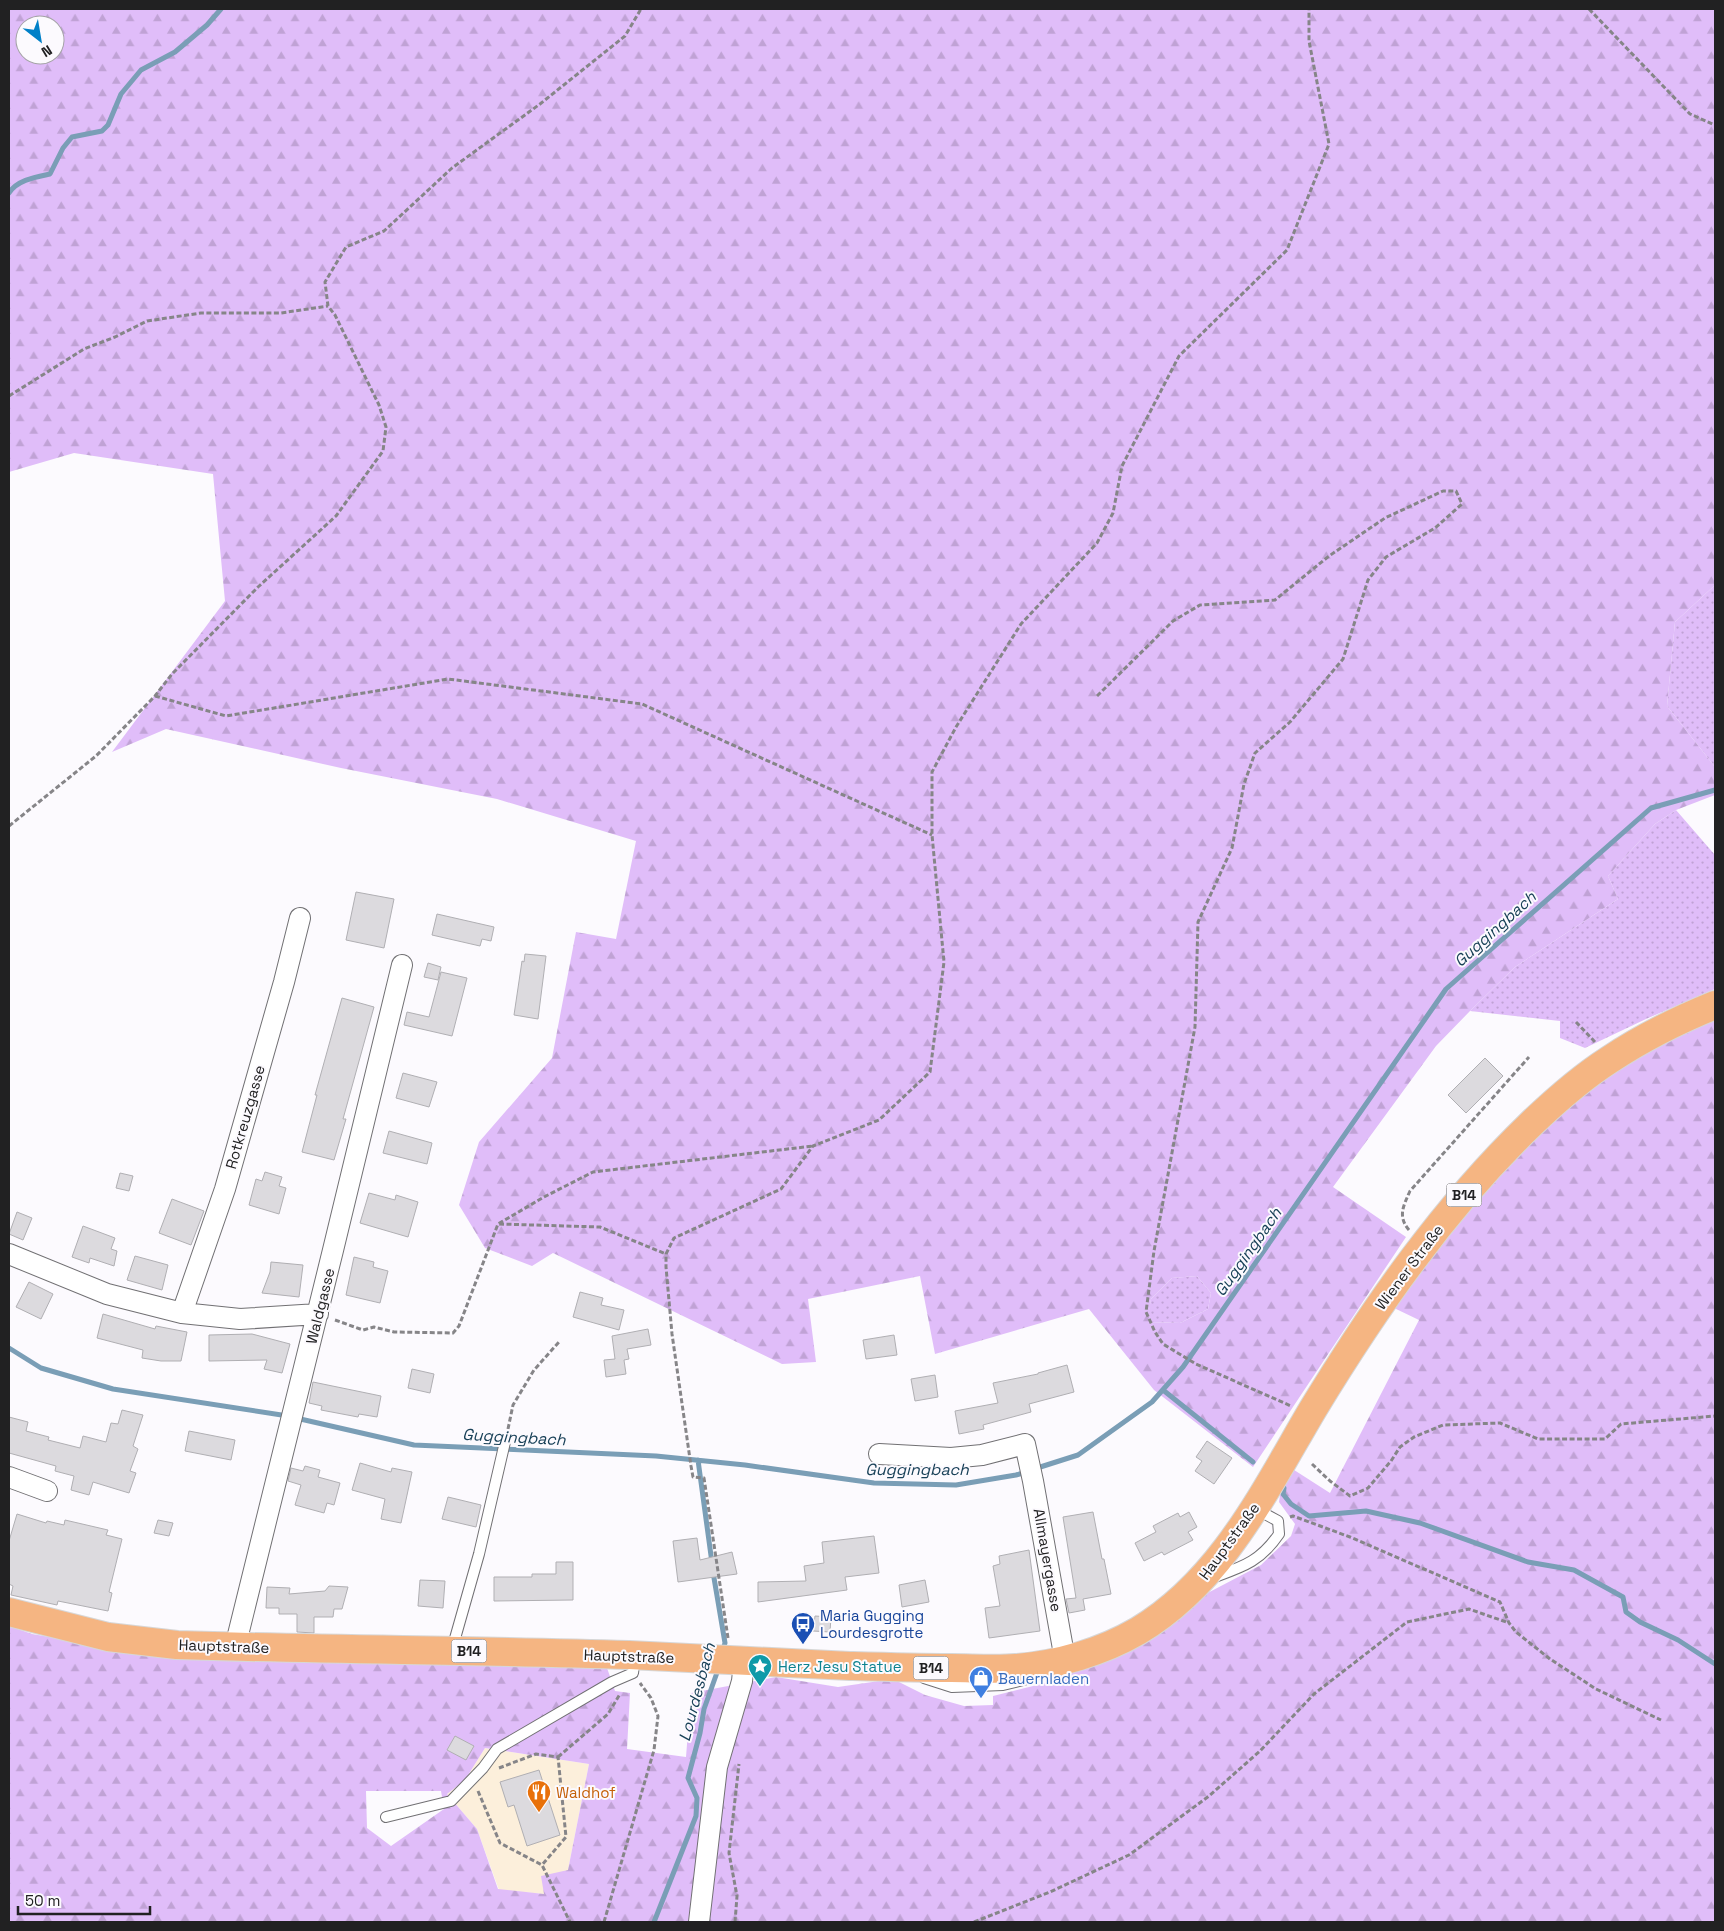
<svg xmlns="http://www.w3.org/2000/svg" width="1724" height="1931" font-family="'Space Grotesk',sans-serif">
	<style>
		.commercial { fill: #fcefdb }
		.green { fill: url(#green-dots) }
		.forest { fill: url(#forest-firs); fill-rule: evenodd }
		.lines { fill: none; stroke-linecap: round; stroke-linejoin: round }
		.stream { stroke: #7a9eb6; stroke-width: 5 }
		.building { fill: #dcdade; stroke: #b0afb3 }
		.lane-casing { stroke: #717073; stroke-width: 12 }
		.street-casing { stroke: #717073; stroke-width: 22 }
		.primary-casing { stroke: #d7d7d7; stroke-width: 30 }
		.path { stroke: #868588; stroke-width: 3; stroke-dasharray: 5 2.5; stroke-linecap: butt }
		.lane { stroke: #fff; stroke-width: 10 }
		.street { stroke: #fff; stroke-width: 20 }
		.primary { stroke: #f5b582; stroke-width: 28 }
		.labels { text-anchor: middle; dominant-baseline: central; stroke-width: 4; stroke-linejoin: round; paint-order: stroke }
		.shield { fill: #fcfafe; stroke: #636264; stroke-width: 1 }
		.shield-label { font-size: 14px; font-weight: bold; fill: #212122 }
		.street-label { font-size: 15px; fill: #212122; stroke: #fcfafe }
		.transit-label { font-size: 15px; fill: #164399; stroke: #fcfafe; text-anchor: start }
		.culture-label { font-size: 15px; fill: #0d838f; stroke: #fcfafe; text-anchor: start }
		.shop-label { font-size: 15px; fill: #366cbe; stroke: #fcfafe; text-anchor: start }
		.food-label { font-size: 15px; fill: #c56008; stroke: #fcfafe; text-anchor: start }
		.water-label { font-size: 16px; font-style: italic; fill: #194158; stroke: #fcfafe }
	</style>
	<defs>
		<pattern id="green-dots" width="8" height="8" patternUnits="userSpaceOnUse" patternTransform="scale(1.25)"><rect width="8" height="8" fill="#e0bdf9"/><path d="M2 2h.1M6 6h.1" fill="none" stroke="#c0a2d5" stroke-width="1.8" stroke-linecap="round"/></pattern>
		<pattern id="forest-firs" width="22" height="20" patternUnits="userSpaceOnUse" patternTransform="scale(1.25)"><rect width="22" height="20" fill="#e0bdf9"/><path d="M5 1l3.5 6h-7zM16 11l3.5 6h-7z" fill="#c0a2d5"/></pattern>
	</defs>
	<rect width="100%" height="100%" fill="#fcfafe"/>
	<path class="commercial" d="M485,1748L589,1764L568,1870L544,1894L499,1890L477,1829L447,1794L465,1780Z"/>
	<path class="green" d="M1715,585V767L1667,706L1675,622Z
		M1676,810L1715,855V989L1646,1019L1585,1048L1560,1038V1021L1470,1011L1515,967L1618,899L1608,876L1655,824Z
		M1197,1276L1211,1293L1208,1309L1180,1323L1147,1322L1151,1299L1172,1278Z"/>
	<path class="forest" d="M9,9H1715V585L1675,622L1667,706L1715,767V795L1676,810L1655,824L1608,876L1618,899L1515,967L1470,1011L1436,1046L1333,1187L1406,1237L1253,1467L1154,1390L1089,1309L935,1354L920,1276L808,1299L816,1362L782,1364L553,1253L532,1266L485,1248L459,1205L479,1142L552,1058L576,932L616,939L636,841L497,799L341,768L166,729L112,752L225,601L213,474L74,453L9,472ZM25,25H55V55H25ZM1197,1276L1211,1293L1208,1309L1180,1323L1148,1322L1151,1299L1172,1278Z
		M1715,1016V1922H9V1626L32,1634L175,1658L606,1665L615,1691L630,1693L627,1749L686,1757L691,1693L776,1677L838,1687L893,1679L925,1695L964,1706L993,1705V1696L1053,1681L1057,1672L1261,1565L1291,1536L1295,1524L1279,1502L1282,1482L1291,1468L1330,1493L1419,1320L1394,1308L1503,1163L1572,1099L1653,1044ZM485,1748L589,1764L568,1870L541,1876L544,1894L498,1889L477,1829L447,1794L465,1780ZM366,1791H441L444,1809L391,1846L367,1828Z"/>
	<g class="lines">
		<path class="stream" d="M9,193C17,180 36,177 50,174L63,148L72,137L102,131L108,125L121,94L141,70L175,52L207,25L221,9
			M9,1348L41,1368L113,1389L288,1416
			M1163,1390L1253,1462
			M296,1418L414,1445L656,1456L745,1465L874,1483L956,1485L1016,1475L1026,1472
			M698,1460L712,1563
			M1034,1469L1078,1455L1152,1402L1183,1367L1446,989L1651,808L1715,790
			M1284,1488L1283,1494L1291,1504L1309,1516L1366,1511L1420,1523L1528,1562L1574,1570L1623,1597L1626,1612L1640,1622L1678,1640L1715,1664
			M713,1572L725,1643L722,1652
			M654,1922L696,1816L697,1798L688,1778L700,1733L704,1709L719,1667"/>
	</g>
	<path class="building" d="M356,892L394,899L384,948L346,940Z
		M437,914L494,927L491,941L482,939L480,946L432,935Z
		M525,954L546,956L538,1019L514,1015L522,961L524,962Z
		M428,963L441,967L438,980L424,977Z
		M441,972L467,978L452,1036L404,1025L407,1012L429,1017Z
		M342,998L374,1007L343,1119H346L334,1160L302,1152L317,1095H315Z
		M1485,1058L1503,1076L1466,1113L1448,1095Z
		M403,1073L437,1082L429,1107L396,1098Z
		M389,1131L432,1143L427,1164L383,1153Z
		M265,1172L282,1177L279,1186L286,1188L279,1214L249,1205L256,1179L262,1181Z
		M120,1173L133,1176L129,1191L116,1188Z
		M369,1193L395,1200L396,1195L418,1202L408,1237L360,1223Z
		M172,1199L204,1211L191,1245L159,1233Z
		M17,1212L32,1218L23,1240L9,1234Z
		M83,1226L115,1238L111,1249L117,1251L114,1266L90,1258L89,1263L72,1257Z
		M135,1256L168,1265L162,1290L127,1280Z
		M354,1257L374,1262L373,1267L388,1271L380,1303L346,1295Z
		M271,1262L303,1265L299,1297L262,1293L270,1272Z
		M29,1282L53,1294L41,1319L16,1307Z
		M580,1292L603,1298L601,1305L624,1310L619,1330L573,1317Z
		M103,1314L155,1329L156,1326L187,1332L181,1361H161L142,1358L143,1350L97,1338Z
		M648,1329L651,1345L627,1349L629,1359L624,1360L626,1374L606,1377L604,1360L615,1359L612,1336Z
		M252,1334L290,1344L282,1373L264,1369L267,1360L209,1361V1335Z
		M894,1335L897,1355L866,1359L863,1340Z
		M1067,1365L1074,1392L1029,1404L1031,1412L983,1425L984,1429L959,1434L955,1411L998,1403L993,1383L1038,1374V1373Z
		M412,1369L434,1374L430,1393L408,1388Z
		M935,1375L938,1397L915,1401L911,1379Z
		M313,1382L381,1396L377,1417L359,1414L358,1417L321,1410L322,1406L309,1403Z
		M122,1410L143,1415L133,1446L138,1449L130,1471L136,1473L129,1493L93,1482L89,1495L71,1490L74,1476L55,1471L56,1466L9,1453V1417L28,1422L26,1431L49,1437L48,1440L80,1448L83,1436L106,1442L111,1423L118,1424Z
		M189,1431L235,1440L231,1460L185,1451Z
		M1207,1441L1232,1458L1214,1484L1195,1471L1202,1461L1196,1457Z
		M360,1463L391,1472L392,1468L412,1472L401,1523L381,1519L385,1499L352,1490Z
		M305,1466L320,1470L318,1477L340,1483L334,1505L327,1503L324,1513L295,1505L301,1485L288,1481L291,1468L303,1471Z
		M448,1497L481,1505L476,1527L442,1519Z
		M1093,1512L1102,1559H1104L1111,1594L1083,1599L1085,1610L1069,1613L1066,1599L1076,1598L1063,1517Z
		M1189,1512L1197,1527L1188,1532L1193,1540L1164,1555L1162,1552L1144,1561L1135,1543L1156,1532L1153,1526L1178,1513L1180,1517Z
		M17,1514L46,1523L47,1521L64,1525L65,1520L108,1530L106,1535L122,1539L109,1592L112,1593L108,1611L58,1601L57,1605L11,1595L13,1586L9,1584V1541Z
		M158,1520L173,1523L169,1536L154,1533Z
		M874,1536L879,1573L845,1577L847,1590L758,1602V1582L806,1581L804,1566L824,1563L822,1542Z
		M697,1538L700,1560L732,1552L737,1574L678,1582L673,1541Z
		M1029,1550L1040,1631L989,1638L985,1608L1000,1606L993,1566L1000,1564L999,1556Z
		M556,1562H573V1600L494,1601V1577H532V1574H556Z
		M420,1580L445,1581L443,1608L418,1606Z
		M925,1580L929,1602L902,1607L899,1585Z
		M329,1586L348,1587L342,1609H334L333,1617H314V1633L297,1632V1614H279V1608H266L267,1587L290,1588L289,1594L325,1591Z
		M815,1616L831,1617L830,1632L813,1631Z
		M455,1736L474,1746L466,1760L447,1750Z
		M539,1770L560,1835L527,1846L514,1805L508,1807L500,1782Z"/>
	<g class="lines">
		<g class="lane-casing">
			<path id="lane" d="M1212,1578C1242,1567 1260,1562 1279,1534L1278,1521L1256,1509
				M452,1649L479,1554L505,1442
				M924,1678L952,1687L1003,1685L1027,1679
				M386,1817L451,1801L483,1768L497,1749L612,1682L633,1673L635,1657"/>
		</g>
		<g class="street-casing">
			<path id="street" d="M9,1254L107,1294L182,1313L240,1319L318,1314
				M182,1313L225,1189L284,982L300,918
				M879,1454L951,1458L982,1455L1025,1444L1033,1481L1065,1660
				M9,1477L47,1491
				M235,1647C291,1419 348,1193 402,965
				M699,1922L717,1767L742,1681L744,1662"/>
		</g>
		<g class="primary-casing">
			<path id="primary" d="M9,1612L108,1637L177,1645C328,1650 478,1650 629,1655C703,1658 776,1663 850,1666C884,1667 917,1668 951,1668C972,1668 995,1670 1016,1668C1057,1665 1102,1652 1138,1631C1222,1581 1265,1490 1313,1409C1375,1307 1444,1208 1531,1124C1555,1101 1581,1078 1609,1060C1642,1038 1678,1020 1715,1005"/>
		</g>
		<path class="path" d="M1589,9L1690,114L1715,125
			M9,396L84,349L115,337L147,321L201,313H281L328,306
			M155,696L226,716L448,679L642,704L932,835
			M1097,696L1173,621L1200,605L1275,600L1329,556L1385,518L1443,491H1456L1462,504L1435,528L1386,557L1368,580L1343,659L1290,722L1255,753L1244,784L1232,848L1198,922L1195,1027L1154,1251L1146,1312L1155,1332L1163,1344L1196,1364L1291,1406
			M9,826L96,756L155,696L172,674L258,587L336,516L383,451L386,427L379,405L335,315L328,306L325,282L346,247L384,231L452,168L540,104L625,36L641,9
			M1576,1022L1596,1043
			M499,1224L600,1227L666,1254
			M1409,1230C1397,1216 1404,1205 1410,1191L1529,1057
			M335,1320L363,1330L374,1327L394,1332L453,1333L459,1326L498,1224L544,1197L593,1172L813,1146
			M508,1429L513,1405L534,1370L559,1342
			M1312,1464L1330,1481L1350,1496L1368,1488L1391,1461L1400,1447L1414,1437L1443,1425L1500,1423L1538,1439H1605L1621,1424L1715,1416
			M1290,1517L1293,1516L1350,1537L1500,1602L1509,1623L1516,1632L1550,1659L1596,1689L1661,1720
			M728,1638L704,1478L693,1477L691,1466L672,1334L666,1267V1254L674,1238L781,1189L813,1146L879,1120L930,1072L944,962L932,835V772L956,727L1021,624L1097,543L1113,513L1122,466L1179,356L1287,250L1329,144L1309,41V9
			M558,1757L608,1714L620,1694
			M499,1768L536,1754L558,1757L566,1837L542,1865
			M478,1791L500,1843L542,1865L570,1922
			M604,1922L654,1750L658,1716L651,1698L640,1683
			M735,1922L737,1896L729,1853L739,1764
			M974,1922L1050,1892L1129,1855L1209,1796L1260,1751L1314,1694L1407,1622L1469,1609L1509,1623"/>
		<use href="#lane" class="lane"/>
		<use href="#street" class="street"/>
		<use href="#primary" class="primary"/>
	</g>
	<defs>
		<g id="bus-pin" transform="scale(1.25)"><path d="M0 17L-7.5 6A9.5 9.5 0 1 1 7.5 6Z" fill="#1a4fb4" stroke="#fcfafe"/><path d="M-5-6H5V4H4V6H2V4H-2V6H-4V4H-5ZM-3.5-4V0h7V-4ZM-3.5 1.2v1.5H-2V1.2ZM2 1.2v1.5H3.5V1.2Z" fill="#fff"/></g>
		<g id="sight-pin" transform="scale(1.25)"><path d="M0 17L-7.5 6A9.5 9.5 0 1 1 7.5 6Z" fill="#0f9aa8" stroke="#fcfafe"/><path d="M0-6L1.8-2.2L6-1.7L2.9 1.2L3.7 5.4L0 3.3L-3.7 5.4L-2.9 1.2L-6-1.7L-1.8-2.2Z" fill="#fff"/></g>
		<g id="shop-pin" transform="scale(1.25)"><path d="M0 17L-7.5 6A9.5 9.5 0 1 1 7.5 6Z" fill="#3f7fe0" stroke="#fcfafe"/><path d="M-5-2.5h2.3a2.7 3.5 0 0 1 5.4 0H5L5.5 6h-11ZM-1.5-2.5h3a1.5 2.3 0 0 0-3 0Z" fill="#fff"/></g>
		<g id="restaurant-pin" transform="scale(1.25)"><path d="M0 17L-7.5 6A9.5 9.5 0 1 1 7.5 6Z" fill="#e8710a" stroke="#fcfafe"/><path d="M-5-6h1v4h1v-4h1v4h1v-4h1v5L-1.5 .5V6h-2V.5L-5-1ZM5-6V6H3V1.5H1.5Q1.5-4 5-6Z" fill="#fff"/></g>
	</defs>
	<g fill-rule="evenodd">
		<use href="#bus-pin" x="803" y="1624"/>
		<use href="#sight-pin" x="760" y="1666"/>
		<use href="#shop-pin" x="981" y="1678"/>
		<use href="#restaurant-pin" x="539" y="1792"/>
	</g>
	<g class="labels">
		<g class="shield">
			<rect x="1446.5" y="1183.5" width="35" height="23" rx="4"/>
			<rect x="451.5" y="1639.5" width="35" height="23" rx="4"/>
			<rect x="913.5" y="1656.5" width="35" height="23" rx="4"/>
		</g>
		<g class="shield-label">
			<text x="1464" y="1195">B14</text>
			<text x="469" y="1651">B14</text>
			<text x="931" y="1668">B14</text>
		</g>
		<g class="street-label">
			<text transform="translate(245 1117) rotate(-74)">Rotkreuzgasse</text>
			<text transform="translate(1409 1267) rotate(-53)">Wiener Straße</text>
			<text transform="translate(320 1306) rotate(-76)">Waldgasse</text>
			<text transform="translate(1229 1541) rotate(-54)">Hauptstraße</text>
			<text transform="translate(1048 1560) rotate(80)">Allmayergasse</text>
			<text transform="translate(224 1646) rotate(2)">Hauptstraße</text>
			<text transform="translate(629 1656) rotate(2)">Hauptstraße</text>
		</g>
		<g class="transit-label">
			<text x="820" y="1615">Maria Gugging<tspan x="820" dy="17">Lourdesgrotte</tspan></text>
		</g>
		<g class="culture-label">
			<text x="778" y="1666">Herz Jesu Statue</text>
		</g>
		<g class="shop-label">
			<text x="998" y="1678">Bauernladen</text>
		</g>
		<g class="food-label">
			<text x="556" y="1792">Waldhof</text>
		</g>
		<g class="water-label">
			<text transform="translate(1495 929) rotate(-42)">Guggingbach</text>
			<text transform="translate(1248 1252) rotate(-55)">Guggingbach</text>
			<text transform="translate(514 1437) rotate(3)">Guggingbach</text>
			<text x="917" y="1469">Guggingbach</text>
			<text transform="translate(697 1692) rotate(-75)">Lourdesbach</text>
		</g>
	</g>
	<rect width="1724" height="1931" fill="none" stroke="#212122" stroke-width="20"/>
	<g transform="translate(40 40) rotate(149)"><circle r="24" fill="#fcfafe" stroke="#a4a3a6"/>
	<path d="M0-4L9 19L0 12L-9 19Z" fill="#0080c8"/>
	<text y="-8" font-size="14" font-weight="bold" text-anchor="middle" fill="#212122">N</text>
	</g>
	<path d="M18 1906v8h132v-8" fill="none" stroke="#212122" stroke-width="2.5"/>
	<text x="25" y="1906" font-size="15" fill="#212122" stroke="#fcfafe" stroke-width="4" paint-order="stroke">50 m</text>
</svg>
